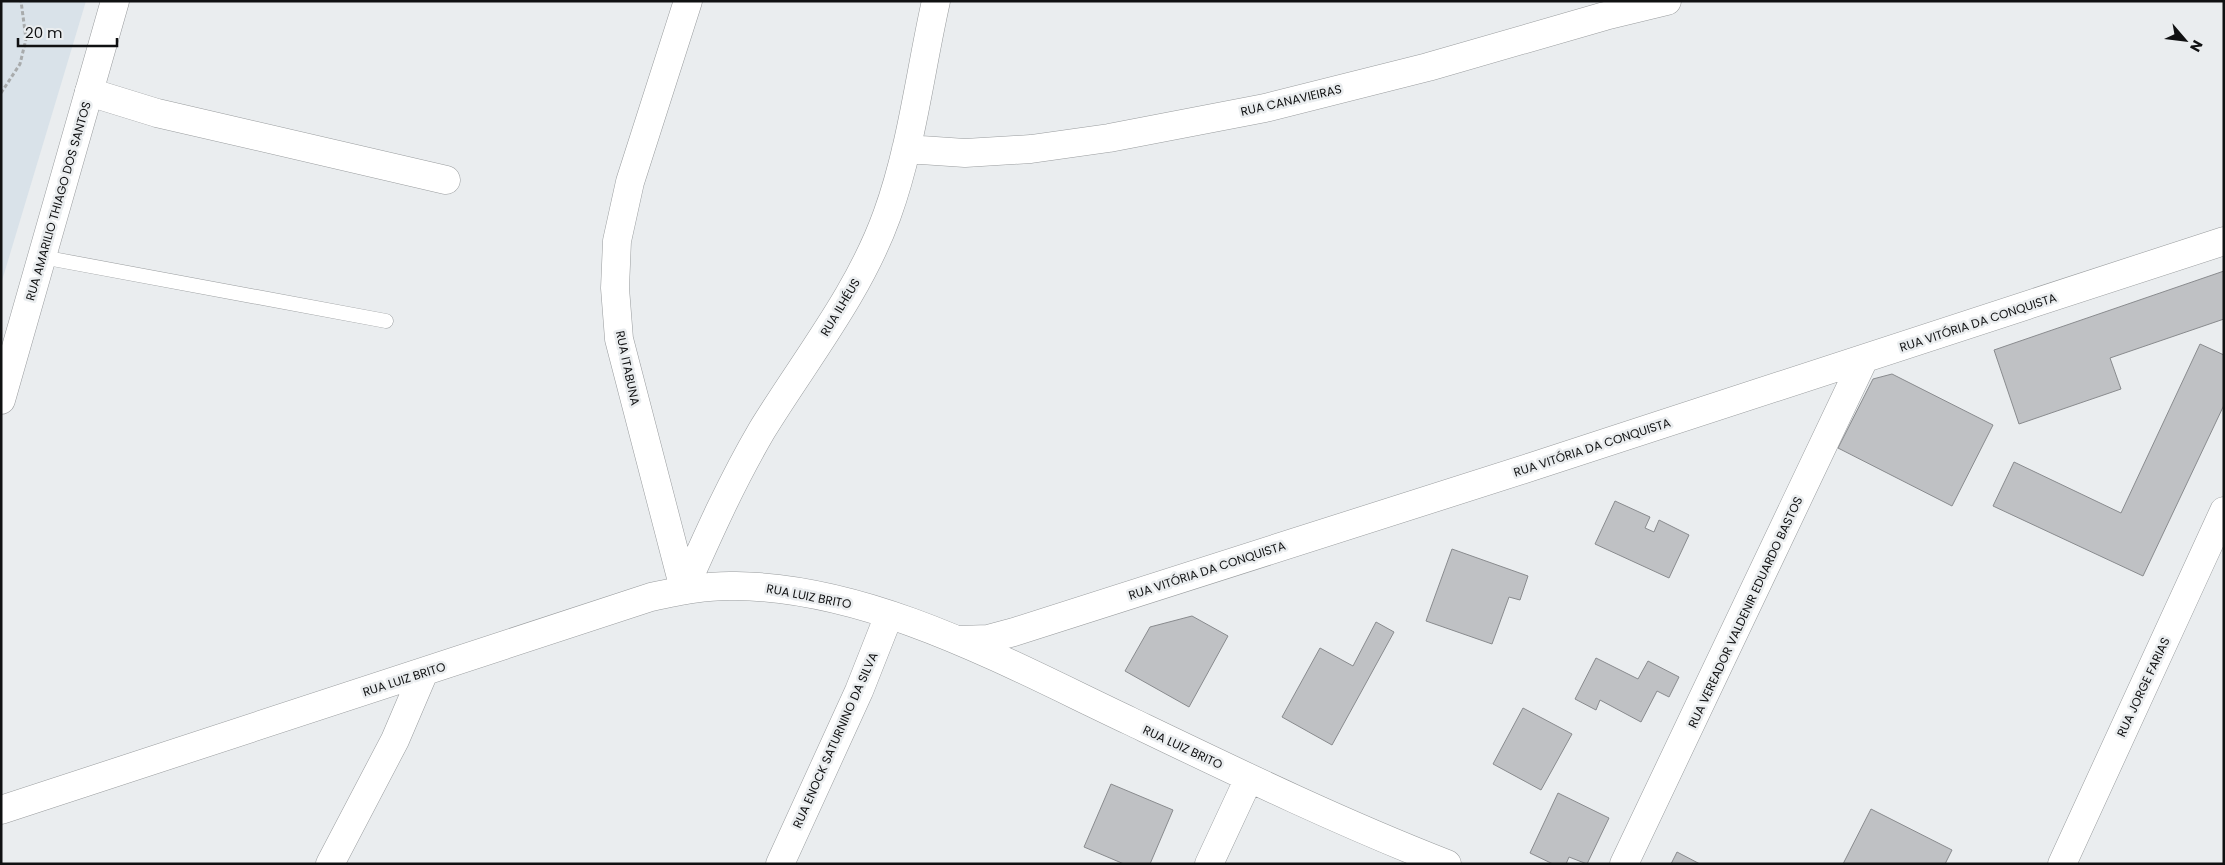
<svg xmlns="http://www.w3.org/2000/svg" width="2225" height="865" font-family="Poppins,sans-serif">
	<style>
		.built { fill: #d9e2e9 }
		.building { fill: #bfc1c4; stroke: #898b8e }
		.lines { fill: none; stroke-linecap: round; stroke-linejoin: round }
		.lane-casing { stroke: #999c9e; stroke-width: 15 }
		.street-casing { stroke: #999c9e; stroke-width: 29 }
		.secondary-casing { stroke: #999c9e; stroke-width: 29 }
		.path { stroke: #a8abac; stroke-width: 3; stroke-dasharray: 4 2.5; stroke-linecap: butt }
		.lane { stroke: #fff; stroke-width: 14 }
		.street { stroke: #fff; stroke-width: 28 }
		.secondary { stroke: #fff; stroke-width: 28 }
		.labels { text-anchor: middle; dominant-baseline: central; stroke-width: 5; stroke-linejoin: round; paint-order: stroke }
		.street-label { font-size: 12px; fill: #101112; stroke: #eaedef }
	</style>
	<rect width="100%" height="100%" fill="#eaedef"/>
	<path class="built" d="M1,1H86L1,284Z"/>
	<path class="building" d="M2224,271V319L2110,358L2121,389L2019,424L1994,350Z
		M2200,344L2224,355V405L2143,576L1993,506L2014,462L2121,513Z
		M1892,374L1993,425L1952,506L1838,448L1873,379Z
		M1615,501L1650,517L1645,528L1654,532L1659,520L1689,535L1669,578L1595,544Z
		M1452,549L1528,576L1520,600L1509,597L1492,644L1426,621Z
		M1192,616L1228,636L1189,707L1125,671L1150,627Z
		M1376,622L1394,632L1332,745L1282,717L1320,648L1353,666Z
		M1596,658L1638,679L1648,661L1679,677L1669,697L1657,691L1641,722L1600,700L1596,710L1575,699Z
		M1523,708L1572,734L1541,790L1493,764Z
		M1111,784L1173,810L1150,864H1124L1084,847Z
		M1558,793L1609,818L1587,864L1569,857L1566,864H1553L1530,853Z
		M1871,809L1952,850L1945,864H1843Z
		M1677,852L1700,864H1671Z"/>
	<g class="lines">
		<g class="lane-casing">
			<path id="lane" d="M42,257L386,321"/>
		</g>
		<g class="street-casing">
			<path id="street" d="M89,92L157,113L446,180
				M906,149L965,153L1031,149L1109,138L1265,108L1428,67L1605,16L1667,1
				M684,589C708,535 732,481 762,430C805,360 859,293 887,215C912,146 920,72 936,1
				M684,589L619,339L615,288L617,241L630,182L688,1
				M960,640L988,639L1014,632L1531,467L2224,241
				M1,810L651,597C679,591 707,585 736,586C874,588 1007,663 1130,721C1234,771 1339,822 1447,864
				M330,864L395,740L424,672
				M780,864L859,691L889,615
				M1209,864L1249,778
				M1624,864L1864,359
				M2062,864L2224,511"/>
		</g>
		<g class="secondary-casing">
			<path id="secondary" d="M1,400L115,1"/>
		</g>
		<path class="path" d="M1,93L20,64L26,39L21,1"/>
		<use href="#lane" class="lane"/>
		<use href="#street" class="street"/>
		<use href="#secondary" class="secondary"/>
	</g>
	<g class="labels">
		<g class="street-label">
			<text transform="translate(1291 100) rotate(-13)">RUA CANAVIEIRAS</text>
			<text transform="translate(58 201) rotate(-74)">RUA AMARILIO THIAGO DOS SANTOS</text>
			<text transform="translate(840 307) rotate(-59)">RUA ILHÉUS</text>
			<text transform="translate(1978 322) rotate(-18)">RUA VITÓRIA DA CONQUISTA</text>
			<text transform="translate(628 368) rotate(78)">RUA ITABUNA</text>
			<text transform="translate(1592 447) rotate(-18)">RUA VITÓRIA DA CONQUISTA</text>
			<text transform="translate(1207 570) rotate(-18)">RUA VITÓRIA DA CONQUISTA</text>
			<text transform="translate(809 596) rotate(11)">RUA LUIZ BRITO</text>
			<text transform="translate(1745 612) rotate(-65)">RUA VEREADOR VALDENIR EDUARDO BASTOS</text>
			<text transform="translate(404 679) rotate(-18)">RUA LUIZ BRITO</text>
			<text transform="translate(2143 687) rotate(-65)">RUA JORGE FARIAS</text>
			<text transform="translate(835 740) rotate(-66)">RUA ENOCK SATURNINO DA SILVA</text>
			<text transform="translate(1183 747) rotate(25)">RUA LUIZ BRITO</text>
		</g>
	</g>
	<rect width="2225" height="865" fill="none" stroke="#101112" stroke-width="5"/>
	<g transform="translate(2185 40) rotate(118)" stroke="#eaedef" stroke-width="4" paint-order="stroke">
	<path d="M0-4L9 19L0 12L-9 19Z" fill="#101112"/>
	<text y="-8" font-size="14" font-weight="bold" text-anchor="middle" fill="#101112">N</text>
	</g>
	<path d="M18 38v8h99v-8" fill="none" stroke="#101112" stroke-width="2.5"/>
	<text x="25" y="38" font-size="15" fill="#101112" stroke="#eaedef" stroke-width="4" paint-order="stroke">20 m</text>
</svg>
